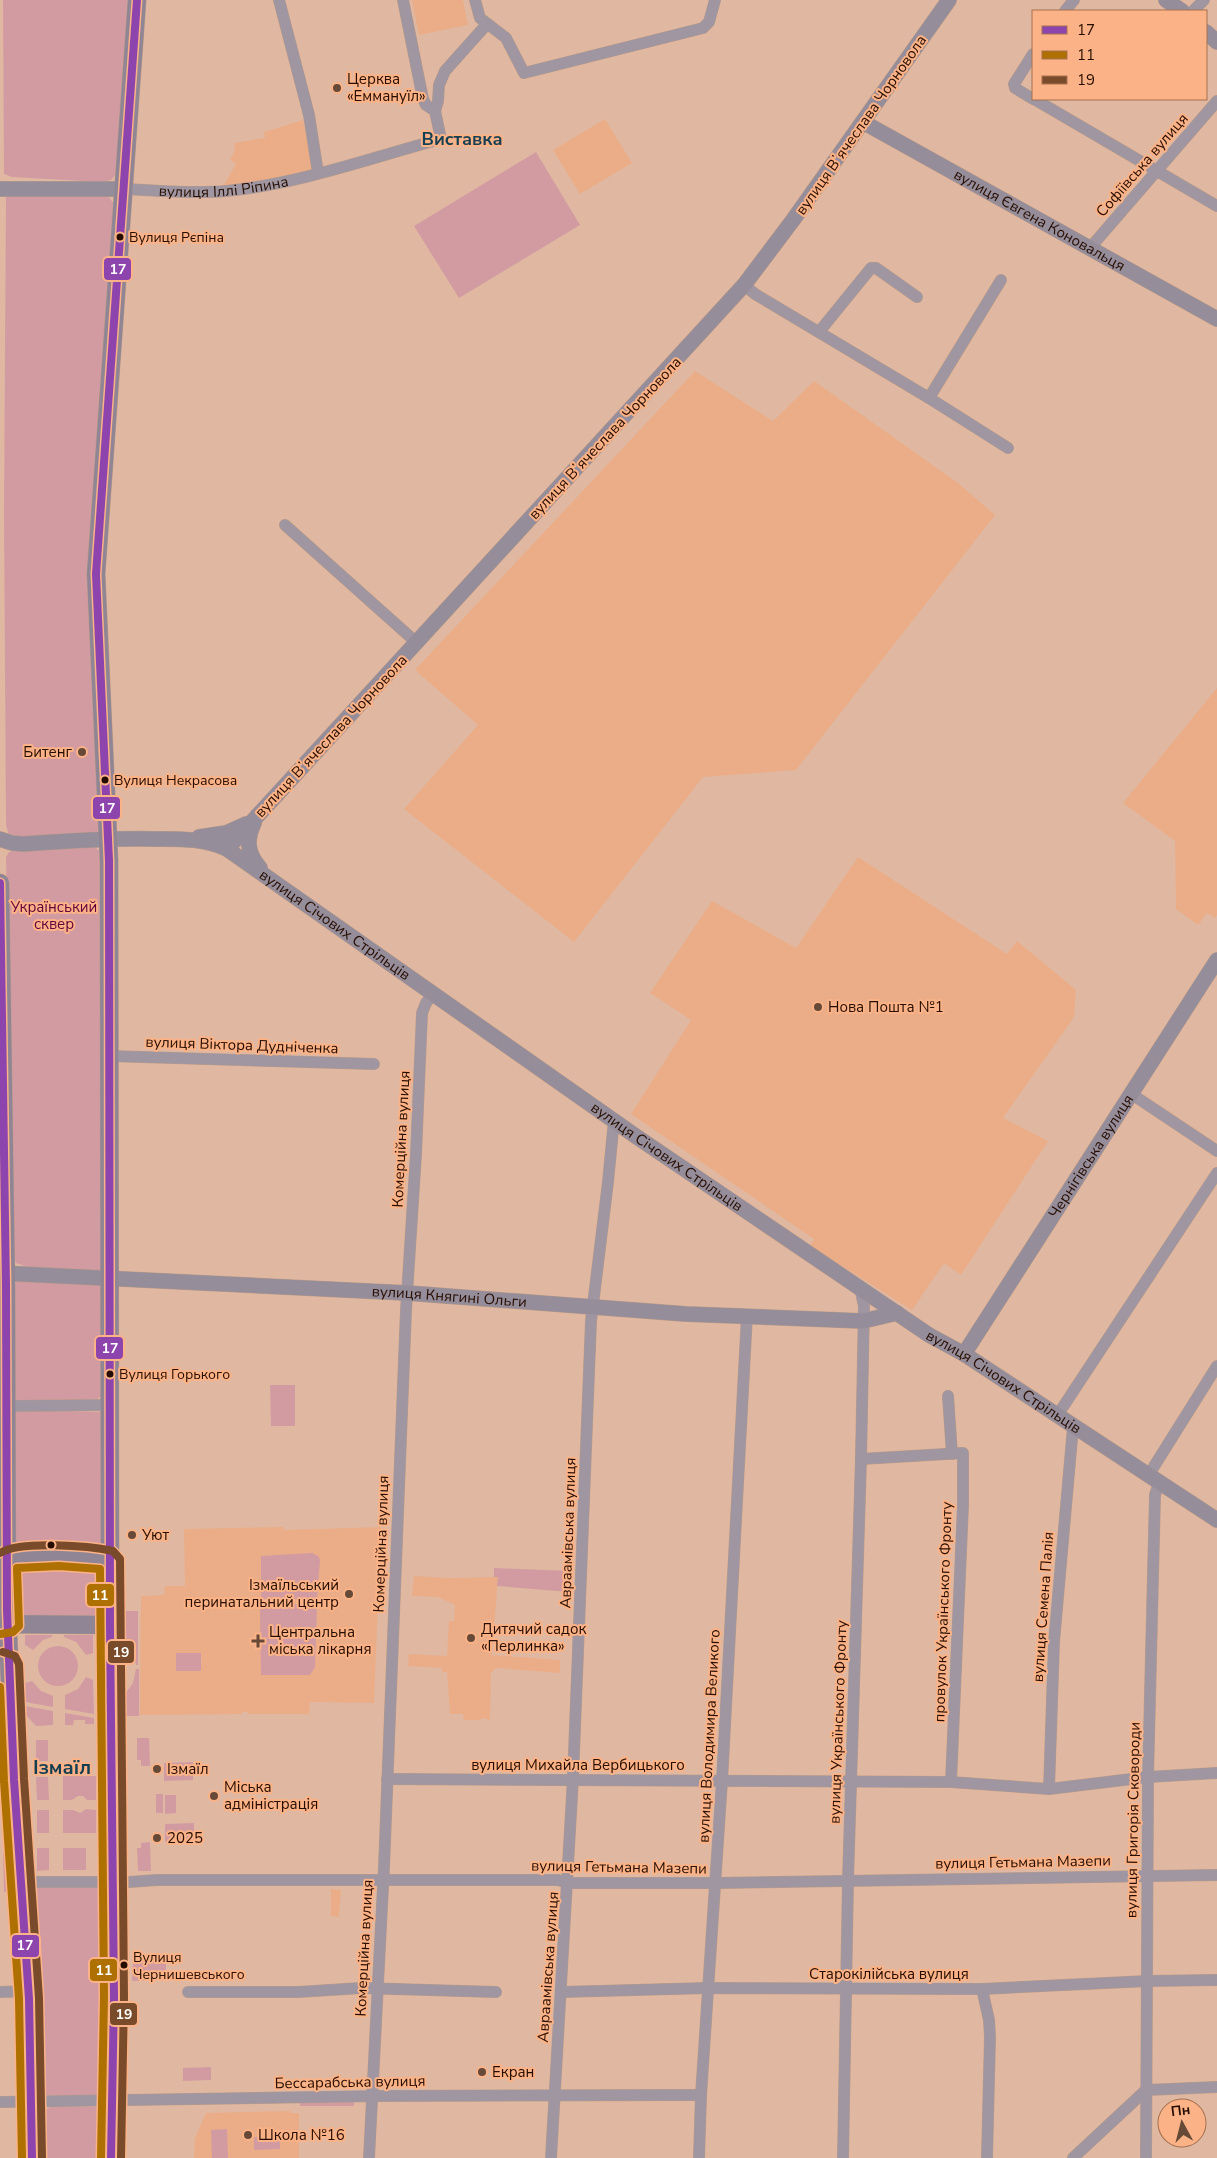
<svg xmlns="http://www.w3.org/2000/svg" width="1217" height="2158" font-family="'Nunito Sans',sans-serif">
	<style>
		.built { fill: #eaad88 }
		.green { fill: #d29ba2 }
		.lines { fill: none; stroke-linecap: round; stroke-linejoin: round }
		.street-casing { stroke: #ba9b89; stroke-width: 12 }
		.secondary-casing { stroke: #ba9b89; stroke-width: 16 }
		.primary-casing { stroke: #ba9b89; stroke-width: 19 }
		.street { stroke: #9f96a1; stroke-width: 11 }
		.secondary { stroke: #968d9a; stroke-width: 15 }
		.primary { stroke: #8f8595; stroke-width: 18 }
		.bus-1-casing { stroke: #fbb286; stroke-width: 11 }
		.bus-2-casing { stroke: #fbb286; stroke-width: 11 }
		.bus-3-casing { stroke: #fbb286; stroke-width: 11 }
		.bus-1 { stroke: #8e44ad; stroke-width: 8 }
		.bus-2 { stroke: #ae7000; stroke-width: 8 }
		.bus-3 { stroke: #7a4b2a; stroke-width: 8 }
		.poi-dot { fill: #674938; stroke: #fbb286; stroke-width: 2 }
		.bus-dot { fill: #260d00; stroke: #fbb286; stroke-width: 2 }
		.labels { text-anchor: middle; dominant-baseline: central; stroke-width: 4; stroke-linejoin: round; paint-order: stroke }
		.bus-label { font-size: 14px; fill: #260d00; stroke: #fbb286; text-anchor: start }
		.poi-label { font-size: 15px; fill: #260d00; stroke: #fbb286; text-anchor: start }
		.street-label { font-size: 15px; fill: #260d00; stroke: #fbb286 }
		.park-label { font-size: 15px; fill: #63023d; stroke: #fbb286 }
		.quarter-label { font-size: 18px; font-weight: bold; fill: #123f54; stroke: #fbb286 }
		.district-label { font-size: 20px; font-weight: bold; fill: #123f54; stroke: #fbb286 }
		.line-badge { stroke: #fbb286; stroke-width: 2 }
		.badge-label { font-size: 14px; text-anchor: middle; font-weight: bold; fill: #fff }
	</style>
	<rect width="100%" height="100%" fill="#e0b8a1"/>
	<path class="built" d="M412,0H463L468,25L419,35Z
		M605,119L632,163L580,194L553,150Z
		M303,120L310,154L315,169L270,179L219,187L225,183L236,164L230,160L235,151L234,143L265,138L264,132Z
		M695,371L773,421L814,381L958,483L995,515L796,770L703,777L574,942L404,809L478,725L415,670Z
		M1217,688V915L1215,918L1207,913L1198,925L1176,909L1175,841L1123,803Z
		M858,857L1007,954L1017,941L1076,990L1074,1017L1003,1118L1048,1141L961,1275L944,1263L912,1310L810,1246L814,1239L631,1114L691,1020L650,993L712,901L796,948Z
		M283,1527L284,1530L381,1527L374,1703L310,1702L309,1714H248V1712H242V1714L140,1715L141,1596L164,1595L165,1586H185L184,1529Z
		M414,1576L450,1578L498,1577L492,1655L560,1660V1673L496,1668L491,1673L490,1720L482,1718L480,1720H464L463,1714H450L447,1672H442V1668L408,1666L409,1654L447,1656L449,1621H454L455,1605L438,1597L412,1596Z
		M331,1889L341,1890L339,1917L331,1916Z
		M290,2111V2113H299V2158H194L195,2138L206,2113Z"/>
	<path class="green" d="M3,0H132L117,173L111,180L101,182L12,177L4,174Z
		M536,152L580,225L459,298L414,226Z
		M6,194L108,196L115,205L90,551L100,828L97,832L15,839L9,836L6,825L4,512Z
		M94,847L101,852L102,1272L30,1268L16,1263L13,1255L6,857L9,852L15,850Z
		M17,1281L101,1285L103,1395L94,1401H19L15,1399L14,1285Z
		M270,1385H295V1426H271Z
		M18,1410L103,1412L102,1551L19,1550L15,1546L14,1414Z
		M312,1553L318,1556L320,1560L317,1599H261V1556Z
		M29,1565L97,1568L102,1574L103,1612L95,1616L16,1615L14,1577L20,1569Z
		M494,1568L570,1571L569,1592L497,1586L498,1577H494Z
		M264,1604H313L317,1606L315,1667L310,1675H261L260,1610Z
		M125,1611H138V1665H136L133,1652L125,1641Z
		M120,1612L121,1716H117L118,1613Z
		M25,1635H52V1637L43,1640L33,1650L25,1645Z
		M64,1635H93V1653L86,1655L76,1642L64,1637Z
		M38 1666a20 20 0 1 1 40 0a20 20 0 1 1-40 0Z
		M176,1653H201V1671H176Z
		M136,1669H139V1716H125V1694L133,1683Z
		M86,1677L93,1680L94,1714L65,1709V1695L78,1689Z
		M32,1681L41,1691L53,1696V1707L25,1702V1683Z
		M25,1706L53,1711V1725L36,1726L25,1714Z
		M65,1713L94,1718V1724H85V1720H74L73,1725H65Z
		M137,1738H149L150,1766H141V1760H137Z
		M36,1740H48V1761H36Z
		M193,1762V1780L164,1781V1763Z
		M63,1776H96V1800H87L83,1796H78L72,1800H63Z
		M36,1777H48L49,1800H37Z
		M156,1794H163V1813H156Z
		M165,1795H176V1813L165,1814Z
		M86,1809L96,1810V1833H63V1810H73L80,1813Z
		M37,1810H49V1833H37Z
		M194,1823V1841L165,1842V1824Z
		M150,1842L151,1871H138L137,1848H141V1843Z
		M37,1848H49V1870L37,1871Z
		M63,1848H86V1870H63Z
		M6,1852C6,1857 5,1862 6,1866C7,1875 16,1882 9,1891L4,1892L3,1853Z
		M34,1887H101L103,1891L105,2085L100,2092L96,2095H46L40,2092L39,2089L31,1890Z
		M133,1960H166V1980L132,1981Z
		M211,2067V2080L183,2081V2068Z
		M354,2101V2106H300V2102Z
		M51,2107H99L103,2111L104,2158H40V2117L44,2110Z
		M227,2129L228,2158H212L211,2130Z
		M254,2137H280V2149L254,2150Z"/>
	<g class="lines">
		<g class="street-casing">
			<g id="street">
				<path d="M279,0L309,115L318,173"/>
				<path d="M475,0L480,18L506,38L524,73L703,28L709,22L715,0"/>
				<path d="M1065,11L1074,0"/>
				<path d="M1193,11L1204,0"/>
				<path d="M1033,54L1014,84L1015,88L1033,99"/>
				<path d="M1034,99L1217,206"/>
				<path d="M435,111L438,101L439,85L445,71L487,24"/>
				<path id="s1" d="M123,189C156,190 193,194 226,191C299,184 370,158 441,139L435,111L426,105L423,99L403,0"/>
				<path d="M1090,248L1217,101"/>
				<path d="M744,285L755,294L929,398L1008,448"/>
				<path d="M819,332L871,268H876L917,297"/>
				<path d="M929,398L1001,280"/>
				<path d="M285,525L417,643"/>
				<path d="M109,1056L374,1064"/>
				<path d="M1130,1093L1217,1151"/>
				<path d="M948,1396L952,1454"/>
				<path d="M7,1406L110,1405"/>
				<path d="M1057,1416L1217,1173"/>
				<path d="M861,1459L963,1453V1505L951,1782"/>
				<path d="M1148,1476L1217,1366"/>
				<path d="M387,1779L951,1782L1049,1789L1148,1777L1217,1773"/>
				<path d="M1049,1789L1054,1642L1073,1427"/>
				<path d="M21,1882H129L157,1880H558L568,1883H716L1217,1875"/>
				<path d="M982,1989L989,2020L990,2037L987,2158"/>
				<path d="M0,1992L29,1991"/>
				<path d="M188,1992H298L361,1988L496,1992"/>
				<path d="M561,1992L708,1988L982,1989L1148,1981L1217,1980"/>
				<path d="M0,2102L382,2096L701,2095"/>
				<path d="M369,2158L384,1867L406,1310L416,1154L422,1013L426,1003L433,994"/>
				<path d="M551,2158L573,1778L591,1321L608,1182L614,1120"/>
				<path d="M699,2158L701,2095L722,1781L747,1315"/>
				<path d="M843,2158L848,1880L861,1459L864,1306L860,1288"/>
				<path d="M1073,2158L1146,2090L1217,2087"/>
				<path d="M1146,2158L1148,1777L1155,1495L1159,1483"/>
			</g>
		</g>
		<g class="secondary-casing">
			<g id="secondary">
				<path d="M1166,0L1182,11"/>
				<path d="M1206,32L1217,42"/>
				<path id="s2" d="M863,122L1217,319"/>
				<path d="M0,189H123"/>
				<path d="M254,823C246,840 247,853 260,868"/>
				<path d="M199,837L226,833L246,824"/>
				<path id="s3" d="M0,839L12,843L23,844C66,841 109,838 153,839C179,839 203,838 227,849L637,1137L929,1335L964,1354L1217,1520"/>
				<path d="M227,849L744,285L793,220L949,0"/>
				<path id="s4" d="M0,1273L407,1293L686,1314L863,1321L897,1313"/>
				<path id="s5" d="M964,1354L1217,960"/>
			</g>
		</g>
		<g class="primary-casing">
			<path id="primary" d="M0,883L6,1286L7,1610L14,1780L29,1999L32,2158
				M7,1560C33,1554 85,1554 110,1561
				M0,1624L110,1625
				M111,2158L114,1997L110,1625L109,861L96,574L137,0"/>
		</g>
		<use href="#street" class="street"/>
		<use href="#secondary" class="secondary"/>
		<use href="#primary" class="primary"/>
		<g class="bus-1-casing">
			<path id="bus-1" d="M0,883L6,1286L7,1610L14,1780L29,1999L32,2158
				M111,2158L114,1997L110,1625L109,861L96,574L137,0"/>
		</g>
		<g class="bus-2-casing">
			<path id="bus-2" d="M1,1634L13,1632L19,1626L17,1568L59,1566L100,1569L104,1997L101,2158
				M0,1687L4,1781L19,1999L22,2158"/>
		</g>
		<g class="bus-3-casing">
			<path id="bus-3" d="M0,1553C20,1540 90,1546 113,1551L120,1559L124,1997L121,2158
				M3,1652L15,1656L19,1664L24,1779L39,1998L42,2158"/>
		</g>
		<use href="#bus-1" class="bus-1"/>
		<use href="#bus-2" class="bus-2"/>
		<use href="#bus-3" class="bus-3"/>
	</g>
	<g class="poi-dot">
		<circle cx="337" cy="88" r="5"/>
		<circle cx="82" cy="752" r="5"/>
		<circle cx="818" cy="1007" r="5"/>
		<circle cx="132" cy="1535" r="5"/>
		<circle cx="349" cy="1594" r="5"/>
		<circle cx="471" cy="1638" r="5"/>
		<path d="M255.5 1633.5h5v5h5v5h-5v5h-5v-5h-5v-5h5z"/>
		<circle cx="157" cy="1769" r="5"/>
		<circle cx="214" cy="1796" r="5"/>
		<circle cx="157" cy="1838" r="5"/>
		<circle cx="482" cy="2072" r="5"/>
		<circle cx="248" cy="2135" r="5"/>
	</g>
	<g class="bus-dot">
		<circle cx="120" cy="237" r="4.5"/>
		<circle cx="105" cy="780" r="4.5"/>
		<circle cx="110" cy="1374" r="4.5"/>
		<circle cx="51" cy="1545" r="4.5"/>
		<circle cx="124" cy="1965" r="4.5"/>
	</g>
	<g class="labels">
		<g class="bus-label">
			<text x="129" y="237">Вулиця Рєпіна</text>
			<text x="114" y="780">Вулиця Некрасова</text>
			<text x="119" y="1374">Вулиця Горького</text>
			<text x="133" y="1957">Вулиця<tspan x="133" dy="17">Чернишевського</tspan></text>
		</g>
		<g class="poi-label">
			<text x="347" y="79">Церква<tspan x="347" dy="17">«Еммануїл»</tspan></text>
			<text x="72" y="752" text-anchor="end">Битенг</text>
			<text x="828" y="1007">Нова Пошта №1</text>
			<text x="142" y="1535">Уют</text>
			<text x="339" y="1585" text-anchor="end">Ізмаїльський<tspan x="339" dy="17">перинатальний центр</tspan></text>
			<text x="481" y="1629">Дитячий садок<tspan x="481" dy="17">«Перлинка»</tspan></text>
			<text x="269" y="1632">Центральна<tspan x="269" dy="17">міська лікарня</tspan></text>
			<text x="167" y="1769">Ізмаїл</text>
			<text x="224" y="1787">Міська<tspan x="224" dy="17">адміністрація</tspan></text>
			<text x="167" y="1838">2025</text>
			<text x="492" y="2072">Екран</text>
			<text x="258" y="2135">Школа №16</text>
		</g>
		<g class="street-label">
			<text transform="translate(861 125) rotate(-55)">вулиця Вʼячеслава Чорновола</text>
			<text transform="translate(1142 165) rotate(-49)">Софіївська вулиця</text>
			<text stroke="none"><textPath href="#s1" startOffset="101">вулиця Іллі Ріпина</textPath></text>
			<text stroke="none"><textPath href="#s2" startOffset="202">вулиця Євгена Коновальця</textPath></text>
			<text transform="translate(605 438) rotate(-47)">вулиця Вʼячеслава Чорновола</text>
			<text transform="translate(331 736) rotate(-47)">вулиця Вʼячеслава Чорновола</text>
			<text stroke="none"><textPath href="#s3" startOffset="361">вулиця Січових Стрільців</textPath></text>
			<text transform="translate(242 1045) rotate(2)">вулиця Віктора Дудніченка</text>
			<text transform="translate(401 1139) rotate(-87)">Комерційна вулиця</text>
			<text stroke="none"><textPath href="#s5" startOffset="235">Чернігівська вулиця</textPath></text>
			<text stroke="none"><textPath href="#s3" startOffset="766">вулиця Січових Стрільців</textPath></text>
			<text stroke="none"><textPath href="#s4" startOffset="450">вулиця Княгині Ольги</textPath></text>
			<text stroke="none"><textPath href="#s3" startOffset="1171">вулиця Січових Стрільців</textPath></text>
			<text transform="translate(568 1533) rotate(-88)">Авраамівська вулиця</text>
			<text transform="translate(381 1544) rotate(-88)">Комерційна вулиця</text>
			<text transform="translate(1043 1607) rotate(-86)">вулиця Семена Палія</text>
			<text transform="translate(943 1612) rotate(-88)">провулок Українського Фронту</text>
			<text transform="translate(838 1722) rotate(-88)">вулиця Українського Фронту</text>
			<text transform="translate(709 1736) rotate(-87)">вулиця Володимира Великого</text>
			<text x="578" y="1765">вулиця Михайла Вербицького</text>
			<text transform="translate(1133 1820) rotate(-89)">вулиця Григорія Сковороди</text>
			<text transform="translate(1023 1862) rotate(-1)">вулиця Гетьмана Мазепи</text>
			<text transform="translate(619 1867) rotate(1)">вулиця Гетьмана Мазепи</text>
			<text transform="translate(364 1948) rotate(-87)">Комерційна вулиця</text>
			<text transform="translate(548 1967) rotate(-86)">Авраамівська вулиця</text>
			<text x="889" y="1974">Старокілійська вулиця</text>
			<text transform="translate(350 2082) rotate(-1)">Бессарабська вулиця</text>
		</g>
		<g class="park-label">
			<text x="54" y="907">Український<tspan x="54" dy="17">сквер</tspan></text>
		</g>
		<g class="quarter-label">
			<text x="462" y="139">Виставка</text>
		</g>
		<g class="district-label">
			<text x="62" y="1767">Ізмаїл</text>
		</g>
	</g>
	<g class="line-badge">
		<rect x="103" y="257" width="29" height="24" rx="5" fill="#8e44ad"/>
		<rect x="92" y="796" width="29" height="24" rx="5" fill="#8e44ad"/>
		<rect x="95" y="1336" width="29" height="24" rx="5" fill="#8e44ad"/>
		<rect x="86" y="1583" width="29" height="24" rx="5" fill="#ae7000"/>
		<rect x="107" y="1640" width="28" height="24" rx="5" fill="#7a4b2a"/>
		<rect x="11" y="1934" width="29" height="24" rx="5" fill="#8e44ad"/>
		<rect x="89" y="1958" width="29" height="24" rx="5" fill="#ae7000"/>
		<rect x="109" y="2002" width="29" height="24" rx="5" fill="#7a4b2a"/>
	</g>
	<g class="badge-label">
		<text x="118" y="274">17</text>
		<text x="107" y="813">17</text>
		<text x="110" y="1353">17</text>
		<text x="100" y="1600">11</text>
		<text x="121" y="1657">19</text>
		<text x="25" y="1950">17</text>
		<text x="104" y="1975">11</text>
		<text x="124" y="2019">19</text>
	</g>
	<rect x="1032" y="10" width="175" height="90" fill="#fbb286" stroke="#a67050"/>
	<rect x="1042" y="26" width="25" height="8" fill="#8e44ad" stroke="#a67050"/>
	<text x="1077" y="35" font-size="15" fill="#260d00">17</text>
	<rect x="1042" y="51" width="25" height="8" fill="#ae7000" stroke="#a67050"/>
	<text x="1077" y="60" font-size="15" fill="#260d00">11</text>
	<rect x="1042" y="76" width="25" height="8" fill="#7a4b2a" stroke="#a67050"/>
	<text x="1077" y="85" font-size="15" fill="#260d00">19</text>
	<g transform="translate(1182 2123) rotate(353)"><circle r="24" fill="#fbb286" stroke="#a67050"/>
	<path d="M0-4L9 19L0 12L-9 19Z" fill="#674938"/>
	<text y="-8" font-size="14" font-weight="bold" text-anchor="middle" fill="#260d00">Пн</text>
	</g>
</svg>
